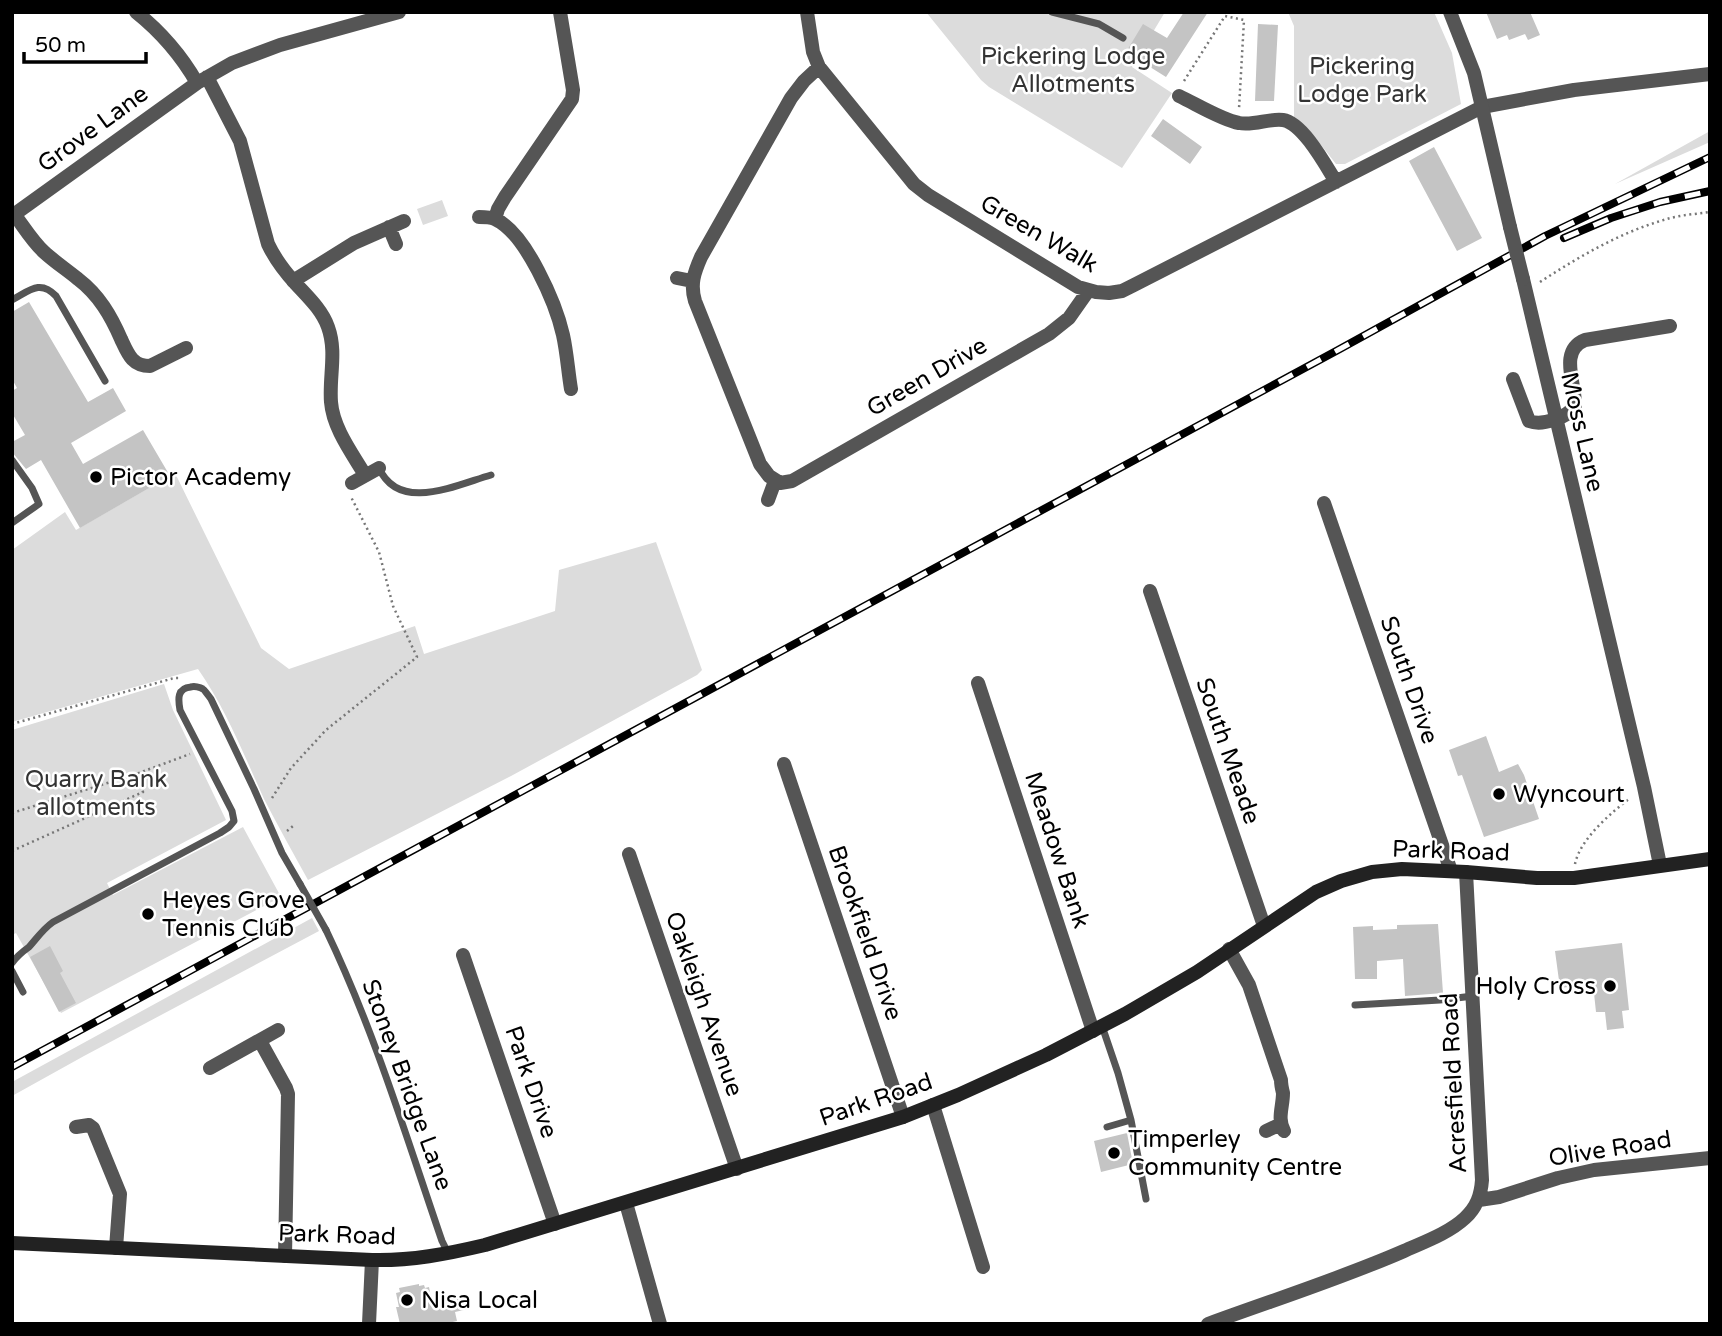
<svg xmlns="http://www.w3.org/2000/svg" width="1722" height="1336" font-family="'Varela Round',sans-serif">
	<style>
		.green { fill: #dcdcdc }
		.building { fill: #c4c4c4 }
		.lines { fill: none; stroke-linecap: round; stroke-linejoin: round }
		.path { stroke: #777; stroke-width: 2.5; stroke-dasharray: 2 3.5; stroke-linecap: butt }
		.service { stroke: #555; stroke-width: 7 }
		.minor { stroke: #555; stroke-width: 14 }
		.tertiary { stroke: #555; stroke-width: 14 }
		.secondary { stroke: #222; stroke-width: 14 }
		.rail-casing { stroke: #000; stroke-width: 8 }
		.rail { stroke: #fff; stroke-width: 5; stroke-dasharray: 16; stroke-linecap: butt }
		.service-bridge { stroke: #555; stroke-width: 7 }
		.tertiary-bridge { stroke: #555; stroke-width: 14 }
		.poi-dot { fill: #000; stroke: #fff; stroke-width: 2.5 }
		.labels { text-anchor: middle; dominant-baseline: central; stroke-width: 5; stroke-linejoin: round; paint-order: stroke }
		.park-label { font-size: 24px; fill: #333; stroke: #fff }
		.street-label { font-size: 24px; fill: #000; stroke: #fff }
		.poi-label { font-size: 24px; fill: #000; stroke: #fff; text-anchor: start }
	</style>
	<rect width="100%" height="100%" fill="#fff"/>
	<path class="green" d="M926,12H1165L1132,67L1172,93L1122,168L989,87L981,80Z
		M1288,12H1434L1452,53L1461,104L1345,164H1336L1310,131L1294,118V26Z
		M1710,131V142L1615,184Z
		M442,200L448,216L423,225L417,209Z
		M175,473L261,648L289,669L415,626L424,654L555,611L559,570L656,542L702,670L697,675L511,776L308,880C293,853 278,826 264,799C244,755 226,709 198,669L12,722V550L65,512L76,530Z
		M164,684L173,710L226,820L107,883L113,895L243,827L281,897L61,1013L16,933L12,935V730Z
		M312,918L319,931L84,1056L12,1096V1082Z"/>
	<path class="building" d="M1184,12H1208L1166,77L1126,52L1143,24L1167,38Z
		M1486,12H1530L1540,35L1528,40L1525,34L1509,40L1507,35L1497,39Z
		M1258,24L1278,25L1274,101H1255Z
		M1163,119L1202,147L1190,164L1151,136Z
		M1434,147L1482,238L1457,251L1409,161Z
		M29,302L88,402L113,388L126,411L71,443L83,464L143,430L170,476L80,528L41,460L26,469L12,452V442L25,435L12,413V391L17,388L12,379V312Z
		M1486,736L1499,772L1518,764L1524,775L1539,819L1484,837L1462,775L1458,776L1449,750Z
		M1438,924L1443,993L1405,996L1403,959L1377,961V979H1355L1353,927L1373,926V930L1397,929V925Z
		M1622,943L1629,1010L1622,1011L1624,1028L1607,1030L1605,1012H1596L1593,984L1560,988L1555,951Z
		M50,946L63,971L60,973L76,1003L59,1012L30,957Z
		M1127,1133L1133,1164L1101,1172L1094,1141Z
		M419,1284V1286L424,1285L425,1288L429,1287L432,1303L465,1297L468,1309L455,1312L457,1321L444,1324H400L396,1307H399L396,1293L400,1292L399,1288Z"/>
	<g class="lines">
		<path class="path" d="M1184,81L1225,16L1244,20L1239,109
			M1540,282C1580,256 1621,232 1667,219C1680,215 1696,214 1710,212
			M12,724L174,678H181
			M272,798L291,768L326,730L417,657L393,606L379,552L351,497
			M12,813L136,774L190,754
			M287,831L293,826
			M12,851L143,792L136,774
			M1575,864C1580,839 1611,813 1630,798"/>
		<path class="service" d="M1052,12L1099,24L1123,38
			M12,300C29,291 40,279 56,296L105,381
			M12,460L32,488L39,504L12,523
			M379,468C399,513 456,485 491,475
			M326,930C374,1030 406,1136 442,1241L448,1253
			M12,963C17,956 22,952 29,947C37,938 43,929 53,922L220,833L229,827L234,821L232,811L180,710C178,699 177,688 191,687C194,686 200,687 203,689C204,689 210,698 211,699L254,789L282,853L300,884
			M12,971L23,992
			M1355,1005L1440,1000L1473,996
			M1102,1026L1118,1073L1131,1120L1146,1199
			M1107,1127L1131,1120"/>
		<path class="minor" d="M136,12C161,32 181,55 197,83
			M807,12L813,52L819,67L914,184L928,195L1078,287L1096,292L1109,293L1122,291L1134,285L1482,107L1574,90L1710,74
			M819,67L804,81L791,98L701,257C694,273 690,284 695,301L760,464L769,476L780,483L792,481L1049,334L1069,318L1088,291
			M207,77L240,141L268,244C275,259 285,272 296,284C308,297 322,310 328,327C337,352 329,376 331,402C333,428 352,453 365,475
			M1179,96C1196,104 1222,120 1239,123C1254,126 1269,118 1283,120C1303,123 1326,166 1336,182
			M14,214C24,227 32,241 44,252C55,262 67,270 78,279C99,295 111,316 121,339C128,354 132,366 150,366L186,348
			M12,216L197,83L232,63L280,45L399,12
			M479,217C484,217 490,217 495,219C526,233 556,304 563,335C567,353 568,371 571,389
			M495,219L498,209L505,197L572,99L573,90L560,12
			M389,227L396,244
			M677,278L692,281
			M293,281L354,243L404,221
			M1513,379L1529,421C1542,426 1567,418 1575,406C1576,384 1558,351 1585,340L1670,326
			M352,483L379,468
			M768,500L775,481
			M1324,503L1451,871
			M1150,591L1264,926
			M978,683L1093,1031
			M784,764L903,1117
			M629,854L737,1169
			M1229,949L1249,985L1281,1080C1281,1084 1282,1089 1283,1093C1283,1107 1277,1118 1284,1131
			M463,955L555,1224
			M260,1041L286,1088L288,1094L285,1256
			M210,1068L278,1030
			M933,1105L983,1267
			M76,1127L89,1125L93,1128L120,1194L116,1248
			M1266,1131L1281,1124
			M1479,1200L1499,1197L1558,1178L1594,1170L1710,1158
			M626,1203L660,1324
			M1208,1324C1273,1300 1340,1279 1404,1251C1424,1242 1449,1233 1465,1218C1477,1207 1481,1195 1482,1180L1466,872"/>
		<path class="tertiary" d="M1450,12L1474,73L1510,227
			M1523,279L1644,787L1660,865
			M369,1324L372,1260"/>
		<path class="secondary" d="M12,1243L372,1260C411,1261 447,1254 485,1245L903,1117L958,1095L1046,1055L1125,1014L1197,972L1316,892L1341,881L1372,872L1402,869L1466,872L1537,878H1574L1710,859"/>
		<g class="rail-casing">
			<path id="rail" d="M1564,238L1611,218L1660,202L1710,191
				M12,1067L1338,350L1545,236L1710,157"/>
		</g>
		<use href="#rail" class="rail"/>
		<path class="service-bridge" d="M300,884L326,930"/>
		<path class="tertiary-bridge" d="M1510,227L1523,279"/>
	</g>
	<g class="poi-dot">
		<circle cx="96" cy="477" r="7"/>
		<circle cx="1499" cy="794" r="7"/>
		<circle cx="148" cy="914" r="7"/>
		<circle cx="1610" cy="986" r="7"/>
		<circle cx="1114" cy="1153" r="7"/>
		<circle cx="407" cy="1300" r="7"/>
	</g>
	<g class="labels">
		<g class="park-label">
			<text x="1073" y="56">Pickering Lodge<tspan x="1073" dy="28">Allotments</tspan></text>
			<text x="1362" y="66">Pickering<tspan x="1362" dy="28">Lodge Park</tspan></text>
			<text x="96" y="779">Quarry Bank<tspan x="96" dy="28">allotments</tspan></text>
		</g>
		<g class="street-label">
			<text transform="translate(93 129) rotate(-36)">Grove Lane</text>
			<text transform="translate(1039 234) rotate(30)">Green Walk</text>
			<text transform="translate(927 377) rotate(-30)">Green Drive</text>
			<text transform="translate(1582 432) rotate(77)">Moss Lane</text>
			<text transform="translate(1409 680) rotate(71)">South Drive</text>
			<text transform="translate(1228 751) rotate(71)">South Meade</text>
			<text transform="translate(1057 850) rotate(72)">Meadow Bank</text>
			<text transform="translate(1451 851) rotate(2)">Park Road</text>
			<text transform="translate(865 933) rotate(71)">Brookfield Drive</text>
			<text transform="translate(704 1004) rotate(71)">Oakleigh Avenue</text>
			<text transform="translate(531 1082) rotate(71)">Park Drive</text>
			<text transform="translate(1454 1083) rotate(-93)">Acresfield Road</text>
			<text transform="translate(407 1085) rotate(70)">Stoney Bridge Lane</text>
			<text transform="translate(876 1100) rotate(-19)">Park Road</text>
			<text transform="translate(1610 1149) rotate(-9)">Olive Road</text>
			<text transform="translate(337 1235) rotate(2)">Park Road</text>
		</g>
		<g class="poi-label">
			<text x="110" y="477">Pictor Academy</text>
			<text x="1513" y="794">Wyncourt</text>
			<text x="162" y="900">Heyes Grove<tspan x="162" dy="28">Tennis Club</tspan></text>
			<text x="1596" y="986" text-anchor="end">Holy Cross</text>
			<text x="1128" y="1139">Timperley<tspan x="1128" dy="28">Community Centre</tspan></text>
			<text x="421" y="1300">Nisa Local</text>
		</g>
	</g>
	<rect width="1722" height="1336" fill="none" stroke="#000000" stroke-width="28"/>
	<path d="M24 52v10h122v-10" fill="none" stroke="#000000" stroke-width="3.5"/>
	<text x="35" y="52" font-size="21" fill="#000000" stroke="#ffffff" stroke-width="5" paint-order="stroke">50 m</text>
</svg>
